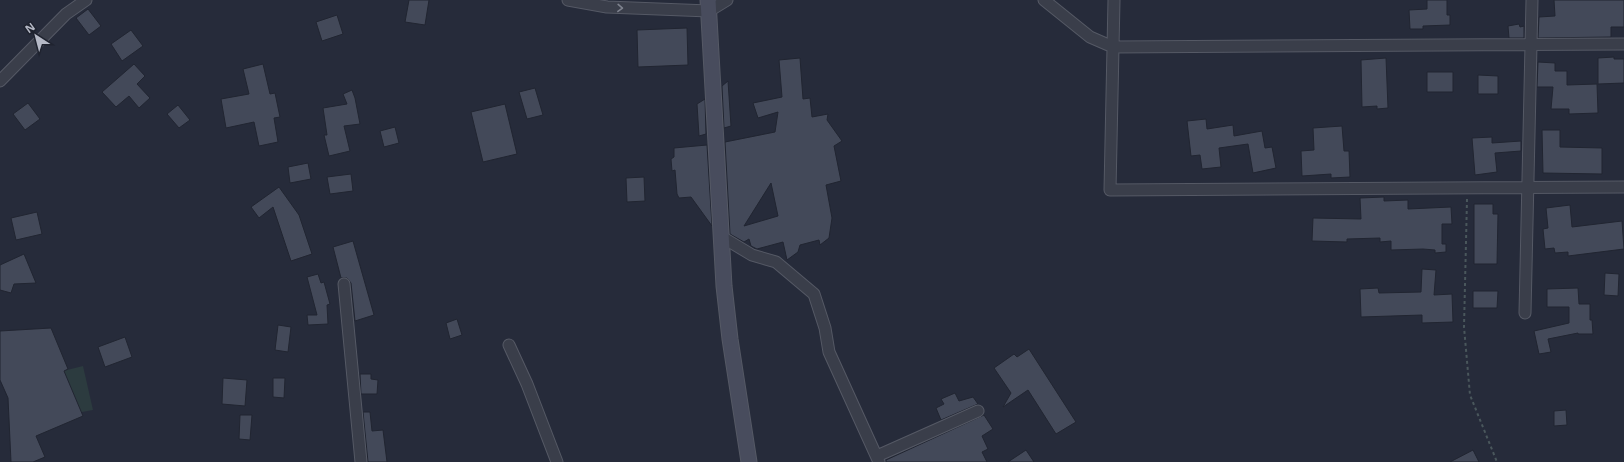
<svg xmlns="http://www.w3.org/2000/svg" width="1624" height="462" font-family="'Open Sans',sans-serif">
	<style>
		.green { fill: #2c3b3f }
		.building { fill: #434959; stroke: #212531; fill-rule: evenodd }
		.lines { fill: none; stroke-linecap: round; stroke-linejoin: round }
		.street-casing { stroke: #555965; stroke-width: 13 }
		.secondary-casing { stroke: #555965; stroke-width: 17 }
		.path { stroke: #4a575c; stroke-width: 2; stroke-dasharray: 3 3; stroke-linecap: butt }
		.street { stroke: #3a3e4a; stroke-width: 11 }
		.secondary { stroke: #484c5d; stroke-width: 15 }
		.oneway { stroke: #7e828e }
	</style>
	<rect width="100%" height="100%" fill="#262b3a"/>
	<path class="green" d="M83,366L93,410L16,424L7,385Z"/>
	<path class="building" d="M409,0H429L425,25L405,22Z
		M1427,0H1447V15H1450V25L1423,26V29H1410L1409,10L1427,9Z
		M1554,0H1624V27H1611V37L1538,38L1539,17L1555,16Z
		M88,9L101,26L89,35L76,18Z
		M337,15L343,34L322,41L316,22Z
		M1519,24L1520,27L1524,26V38H1509L1508,26Z
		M687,28L688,65L638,67L637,30Z
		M131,30L143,46L122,61L111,44Z
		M1614,57V59H1624V83L1598,84V58Z
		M800,58L803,99L810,98L812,117L828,114L827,120L842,141L834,146L841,181L826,185L832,218L829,238L820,245L819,240L800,245L798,252L787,260L783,242L757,249L751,246L749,239L744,242L730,234L725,142L775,132L778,112L758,118L753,103L782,97L779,60ZM771,183L778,216L744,226Z
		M1386,58L1388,108L1377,109V106L1362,107L1361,60Z
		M1538,62L1555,63V71H1567V85L1597,84L1598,113L1569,114V109H1551L1553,87H1537Z
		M134,64L145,76L137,84L150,98L139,108L129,96L116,107L102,92Z
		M263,64L270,94L275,93L280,117L274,118L278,142L259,146L254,122L226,128L221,99L249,94L243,69Z
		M1427,72H1453V92H1427Z
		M1478,75L1498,76V94H1478Z
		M728,81L731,126L724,128L722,86Z
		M535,88L543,115L527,119L519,92Z
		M352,90L355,98L360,124L344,126L350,151L329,156L324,135H327L323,108L347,104L343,94Z
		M705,99L706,134L699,136L697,104Z
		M28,103L40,119L25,130L13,114Z
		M505,104L517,154L483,162L471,112Z
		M178,105L190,120L179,128L167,114Z
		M1206,119L1207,129L1233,125L1234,136L1262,131L1265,148L1272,147L1276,168L1253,173L1248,144L1219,148L1221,167L1202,169L1200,155L1191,156L1187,121Z
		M1342,126L1344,151H1349L1350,177L1331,178V174L1302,176L1301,151L1314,150L1313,128Z
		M395,127L399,143L384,147L380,131Z
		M1542,130H1560V147L1602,148V174L1543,173Z
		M1492,137V143L1521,141V151L1495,153L1497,172L1475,175L1472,138Z
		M707,145L712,226L691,197L679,198L677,194L675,170L672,171L671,159L674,157V148Z
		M308,163L311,179L290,183L288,167Z
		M351,174L353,191L330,194L327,177Z
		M644,177L645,201L627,202L626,178Z
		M279,187L299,215L312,254L291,261L273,207L259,218L251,207Z
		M1384,197V201L1408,200V209L1451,207L1452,224H1442V244H1446V252L1435,253V250L1423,249L1391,250V241L1380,242V238L1347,239V242L1312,241L1313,218L1361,219L1360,198Z
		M1474,204H1493V214H1498L1497,264H1474Z
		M1570,205L1572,227L1622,221L1624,249L1568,256V252L1555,253L1554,248L1545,249L1543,229L1548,228L1546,208Z
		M37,212L42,234L16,240L11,218Z
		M353,241L374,315L355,321L351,283L347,278H341L333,247Z
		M24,254L36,283L14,284L11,293L0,290V265Z
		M1422,269L1436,270L1434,295L1452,294L1453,322L1422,323V315L1361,317L1360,289L1378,288L1379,293L1421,292Z
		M1605,273L1619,274L1618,296L1604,295Z
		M318,274L321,283L324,282L330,304L327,305L328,324L308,325L307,315H317L307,277Z
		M1578,288L1579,304H1590V320H1592L1593,334H1578V333L1548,339L1551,352L1539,354L1534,331L1569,323V307H1547V289Z
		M1473,291H1498L1497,308H1473Z
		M457,319L462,335L450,339L446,323Z
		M278,325L291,327L288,352L275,350Z
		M51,328L68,369L64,371L83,416L36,436L45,457L33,462H11L8,398L0,380V331Z
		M125,337L132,357L105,367L98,347Z
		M1029,349L1076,422L1056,434L1028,390L1003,407L1011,393L994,368L1014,354L1017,357Z
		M360,374H371V379L378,380L377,394H361Z
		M223,378L247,380L245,406L222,404Z
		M273,378H285L284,398L273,397Z
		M955,393L959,401L973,397L978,404L941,420L936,408L944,404L941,399Z
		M1566,410L1567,425L1554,426V411Z
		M363,412H370L372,431L383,430L387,462H368Z
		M240,415H252L250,440L239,439Z
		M984,415L993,429L982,436L988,449L982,452L987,462H886V460Z
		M1026,450L1034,462H1008Z
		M1473,450L1479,462H1450Z"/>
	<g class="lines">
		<g class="street-casing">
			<path id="street" d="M568,0L607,7L709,11L727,0
				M1044,0L1090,37L1113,47L1624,44
				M1114,0L1110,190L1624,187
				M0,81L66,14L86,0
				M722,237L752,255L776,262L814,294L825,328L829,352L879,462
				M344,284L361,462
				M1525,313L1532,0
				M509,345L527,384L557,462
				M877,456L978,411"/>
		</g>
		<g class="secondary-casing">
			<path id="secondary" d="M708,0L724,286L730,339L749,462"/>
		</g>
		<path class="path" d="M1467,199L1464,327L1470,395L1497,462"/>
		<use href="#street" class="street"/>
		<use href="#secondary" class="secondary"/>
	</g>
	<defs><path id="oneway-chevron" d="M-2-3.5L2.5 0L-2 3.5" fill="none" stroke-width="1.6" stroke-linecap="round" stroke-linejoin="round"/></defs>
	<use class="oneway" href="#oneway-chevron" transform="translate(620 8) rotate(2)"/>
	<g transform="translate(36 36) rotate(324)" stroke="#1f232f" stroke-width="3" paint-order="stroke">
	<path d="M0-3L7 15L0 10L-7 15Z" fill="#b5b9c6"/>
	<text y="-6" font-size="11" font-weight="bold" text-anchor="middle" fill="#b5b9c6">N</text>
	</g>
</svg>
